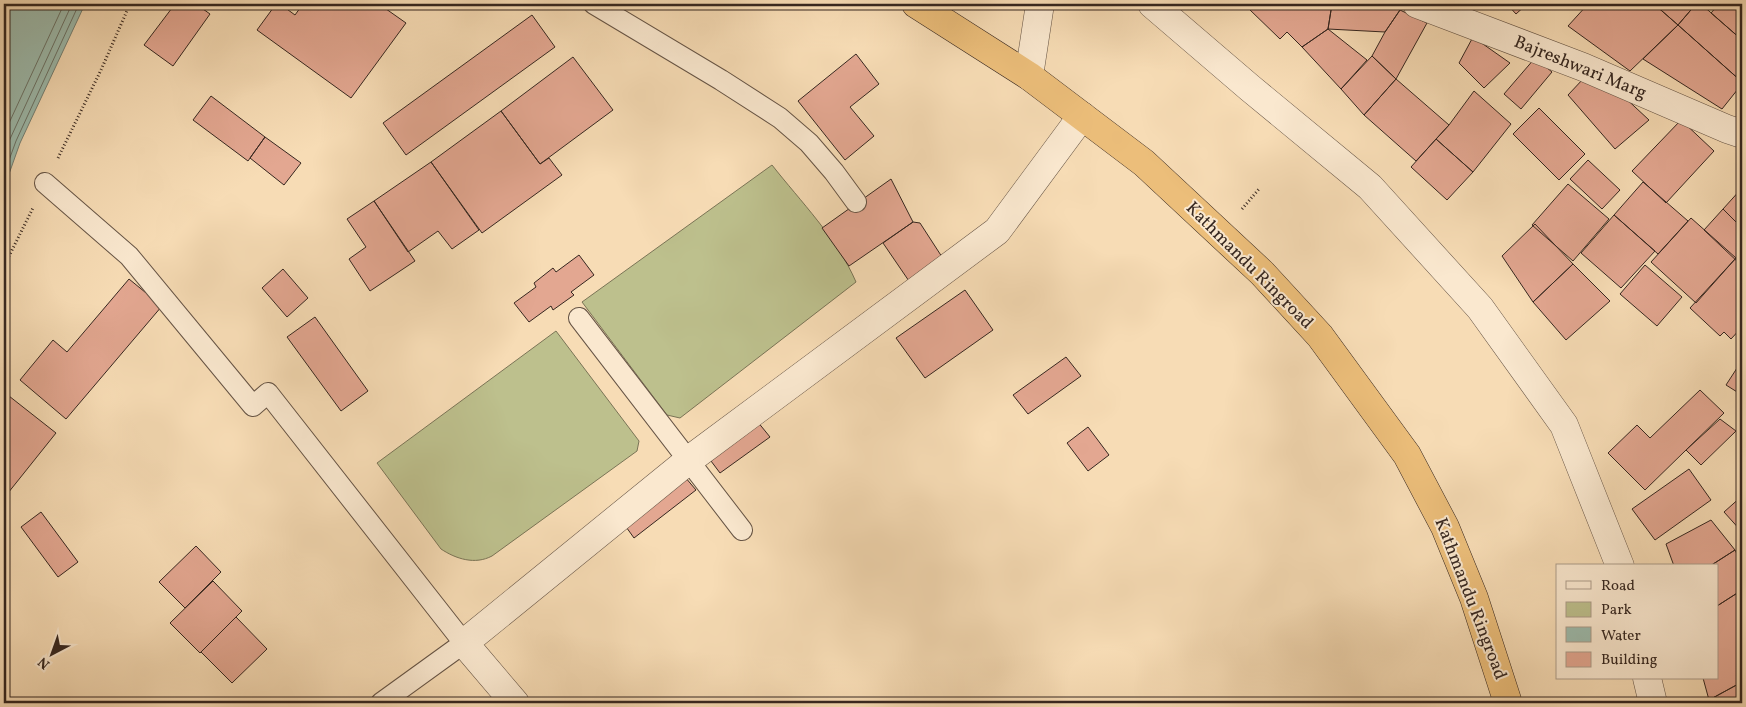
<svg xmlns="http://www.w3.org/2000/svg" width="1746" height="707" font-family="Vollkorn,serif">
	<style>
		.green { fill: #bdc08d; stroke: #7a7456 }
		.water { fill: #9dbcae; stroke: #748075 }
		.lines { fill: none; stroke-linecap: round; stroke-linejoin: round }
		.shore { stroke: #6a7267; stroke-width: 1 }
		.building { fill: #e3a791; stroke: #362720 }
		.lane-casing { stroke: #665445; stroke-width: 22 }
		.street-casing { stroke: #665445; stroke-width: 29 }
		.highway-casing { stroke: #362720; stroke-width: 29 }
		.path { stroke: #362720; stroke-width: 3; stroke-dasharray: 1 2.5; stroke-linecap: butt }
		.lane { stroke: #fae8cf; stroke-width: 20 }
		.street { stroke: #fae8cf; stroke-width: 28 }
		.highway { stroke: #ecbe7a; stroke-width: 28 }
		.labels { text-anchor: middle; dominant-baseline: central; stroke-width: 4; stroke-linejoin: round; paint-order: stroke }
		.street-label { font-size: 18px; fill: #362720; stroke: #fae8cf }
	</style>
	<rect width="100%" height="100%" fill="#f7dcb5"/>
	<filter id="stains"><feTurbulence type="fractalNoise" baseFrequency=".004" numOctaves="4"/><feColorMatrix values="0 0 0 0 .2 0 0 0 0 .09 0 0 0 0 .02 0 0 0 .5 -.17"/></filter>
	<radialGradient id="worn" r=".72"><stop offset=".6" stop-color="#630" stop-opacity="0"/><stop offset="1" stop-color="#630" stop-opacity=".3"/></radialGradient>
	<path class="green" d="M772,165C801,202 837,238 856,282L680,418L667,415L582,302Z
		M556,331L639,441L637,451L492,556C475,565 456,559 441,549L377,463Z"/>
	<path class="water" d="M4,4H85L20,143L4,188Z"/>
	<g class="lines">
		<path class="shore" d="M4,134L64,4
			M4,156L10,139L72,4
			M4,174L16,141L79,4"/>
	</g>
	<path class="building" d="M175,4H196L210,14L173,66L144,45Z
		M276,4H280L295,15L303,4H379L406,23L351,98L257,30Z
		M1254,4H1332L1328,29L1302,47L1287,32L1280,39L1249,9Z
		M1332,4H1379L1400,10L1385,32L1328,29Z
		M1507,4H1527L1516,14Z
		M1588,4H1654L1678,25L1630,71L1568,26Z
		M1654,4H1696L1678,25Z
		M1696,4H1701L1742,40V82L1678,25Z
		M1719,4H1742V40L1711,13Z
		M1400,10L1427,23L1396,79L1372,56L1385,32Z
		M532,15L555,47L406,155L383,123Z
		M1678,25L1742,82V84L1722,109L1643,59Z
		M1328,29L1367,60L1341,89L1302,47Z
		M1473,37L1510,63L1484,88L1459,63Z
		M856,54L879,84L850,107L874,136L845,160L798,101Z
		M1372,56L1396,79L1364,115L1341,89Z
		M573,57L613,110L540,164L501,111Z
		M1535,58L1552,72L1521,109L1504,94Z
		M1584,78L1621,94L1649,120L1615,149L1568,95Z
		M1396,79L1449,125L1416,161L1364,115Z
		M1474,91L1511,124L1473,172L1436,139L1449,125Z
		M211,96L265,137L248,161L193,120Z
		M1539,108L1585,154L1559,180L1513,134Z
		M501,111L540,164L549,158L562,175L482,233L431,162Z
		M1681,120L1714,151L1666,203L1632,171Z
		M265,137L301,163L284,185L250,158Z
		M1436,139L1473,172L1447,200L1411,167Z
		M1588,160L1620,190L1602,209L1570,179Z
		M431,162L479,230L452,249L438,231L408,252L374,201Z
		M891,179L913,222L849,266L822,228Z
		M1643,182L1688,221L1658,254L1614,215Z
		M1568,184L1609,219L1573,261L1532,225Z
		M1742,188V228L1723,209Z
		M374,201L415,261L370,291L349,259L366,247L347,219Z
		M1723,209L1742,228V261L1740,264L1704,230Z
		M1614,215L1655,251L1621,288L1581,253Z
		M1691,218L1736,258L1696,303L1651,262Z
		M913,222L920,223L944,260L911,284L883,243Z
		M1535,224L1573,264L1533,302L1502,256Z
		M579,255L594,275L571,292L574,295L553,310L551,306L529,322L514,303L536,287L534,283L553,268L556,272Z
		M1736,258L1742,266V327L1731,339L1724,332L1720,336L1690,308Z
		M1573,264L1610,301L1566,340L1533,302Z
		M1645,265L1682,297L1657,326L1620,294Z
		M283,269L308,298L287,317L262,288Z
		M129,279L162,306L66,419L20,380L53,340L67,352Z
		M965,290L993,330L925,378L896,338Z
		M315,317L368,391L341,411L287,337Z
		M1066,357L1081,376L1028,414L1013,395Z
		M1739,365L1742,367V395L1726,385Z
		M1700,390L1724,413L1645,490L1608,453L1637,425L1650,438Z
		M9,396L56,433L4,498V403Z
		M1720,419L1736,431L1701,465L1686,450Z
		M757,421L770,437L720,473L708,457Z
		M1088,427L1109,455L1088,471L1067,443Z
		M1689,469L1711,500L1655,540L1632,509Z
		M685,477L696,490L634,538L624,524Z
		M1742,496V532L1724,512Z
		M41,512L78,562L58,577L21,527Z
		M1711,520L1735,550L1710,566H1674L1666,544Z
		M196,546L221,572L185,608L159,582Z
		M1735,550L1742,564V590L1717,606V566H1710Z
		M213,581L242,611L200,653L170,623Z
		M1742,590V682L1709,700L1703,678H1717V606Z
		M236,617L267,649L232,683L201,652Z
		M1742,682V703H1711L1709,700Z"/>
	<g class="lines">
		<g class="lane-casing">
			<path id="lane" d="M594,4L721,80L780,118L809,143L834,172L856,202
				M45,183L129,256L253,406L268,393L464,643L381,703
				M579,318L742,530"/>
		</g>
		<g class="street-casing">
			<path id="street" d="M1152,4L1250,88L1370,187L1480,308L1564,425L1620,566
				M1417,4L1583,67L1727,129L1742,134
				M1029,76L1040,4
				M1647,678L1653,703
				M515,703L464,643L689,460L997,231L1082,116"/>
		</g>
		<g class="highway-casing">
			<path id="highway" d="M916,4L1029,76L1144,163L1262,273L1320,336L1407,455L1445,527L1474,598L1508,703"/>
		</g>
		<path class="path" d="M58,158L101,70L130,4
			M1242,209L1259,189
			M4,266L33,208"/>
		<use href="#lane" class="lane"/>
		<use href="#street" class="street"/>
		<use href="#highway" class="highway"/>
	</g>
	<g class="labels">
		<g class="street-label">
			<text transform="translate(1580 68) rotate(22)">Bajreshwari Marg</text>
			<text transform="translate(1249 266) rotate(45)">Kathmandu Ringroad</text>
			<text transform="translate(1470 599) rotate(69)">Kathmandu Ringroad</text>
		</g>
	</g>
	<rect width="1746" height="707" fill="none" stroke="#f7dcb5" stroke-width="20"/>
	<rect x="5" y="5" width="1736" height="697" fill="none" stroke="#362720" stroke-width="2.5"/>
	<rect x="10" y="10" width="1726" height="687" fill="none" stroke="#362720"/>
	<rect x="1556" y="564" width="162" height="115" fill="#fae8cf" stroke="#ac9b89"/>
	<rect x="1566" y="581" width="25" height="8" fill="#fae8cf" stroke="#ac9b89"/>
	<text x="1601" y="590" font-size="15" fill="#362720">Road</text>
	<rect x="1566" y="602" width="25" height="15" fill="#bdc08d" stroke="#ac9b89"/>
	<text x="1601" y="614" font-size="15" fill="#362720">Park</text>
	<rect x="1566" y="627" width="25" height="15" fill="#9dbcae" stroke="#ac9b89"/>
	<text x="1601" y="640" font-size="15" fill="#362720">Water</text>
	<rect x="1566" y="652" width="25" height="15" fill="#e3a791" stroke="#ac9b89"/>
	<text x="1601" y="664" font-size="15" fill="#362720">Building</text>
	<g transform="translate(52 654) rotate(221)" stroke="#fae8cf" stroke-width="4" paint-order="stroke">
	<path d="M0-4L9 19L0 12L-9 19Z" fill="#362720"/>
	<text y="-8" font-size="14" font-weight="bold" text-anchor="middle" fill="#362720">N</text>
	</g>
	<rect width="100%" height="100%" filter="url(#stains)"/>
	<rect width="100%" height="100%" fill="url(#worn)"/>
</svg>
